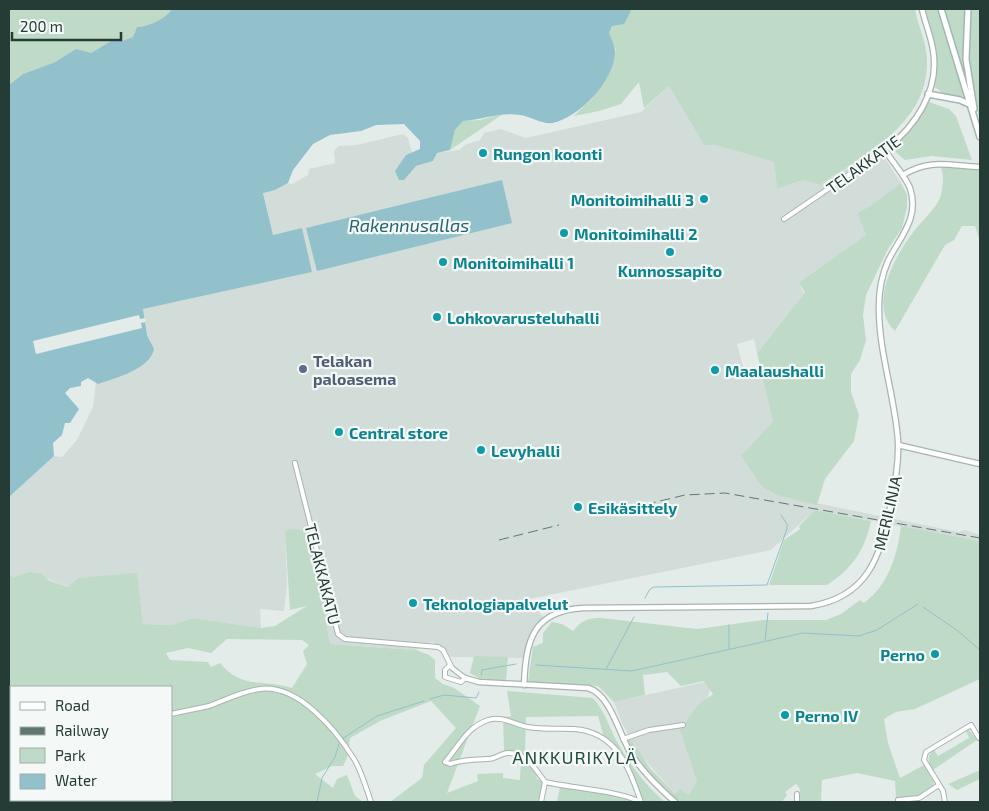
<svg xmlns="http://www.w3.org/2000/svg" width="989" height="811" font-family="'Exo 2',sans-serif">
	<style>
		.built { fill: #d2dcd8 }
		.green { fill: #bfdbc7; fill-rule: evenodd }
		.water { fill: #92c1cb }
		.pier { fill: #e4ece9 }
		.lines { fill: none; stroke-linecap: round; stroke-linejoin: round }
		.stream { stroke: #92c1cb; stroke-width: 1 }
		.minor-casing { stroke: #a7b4b0; stroke-width: 6 }
		.tertiary-casing { stroke: #a7b4b0; stroke-width: 7 }
		.secondary-casing { stroke: #a3b7b0; stroke-width: 8 }
		.minor { stroke: #fff; stroke-width: 4 }
		.tertiary { stroke: #fff; stroke-width: 4.5 }
		.secondary { stroke: #fff; stroke-width: 5 }
		.rail { stroke: #607771; stroke-width: 1; stroke-dasharray: 10 5; stroke-linecap: butt }
		.culture-dot { fill: #0f9aa8; stroke: #f4f9f7; stroke-width: 2 }
		.service-dot { fill: #5c6f8a; stroke: #f4f9f7; stroke-width: 2 }
		.labels { text-anchor: middle; dominant-baseline: central; stroke-width: 4.5; stroke-linejoin: round; paint-order: stroke }
		.culture-label { font-size: 16px; font-weight: bold; fill: #0d838f; stroke: #f4f9f7; text-anchor: start }
		.street-label { font-size: 16px; fill: #253c36; stroke: #f4f9f7 }
		.service-label { font-size: 16px; font-weight: bold; fill: #4e5e75; stroke: #f4f9f7; text-anchor: start }
		.water-label { font-size: 18px; font-style: italic; fill: #256372; stroke: #f4f9f7 }
		.neighbourhood-label { font-size: 18px; letter-spacing: 1px; fill: #234c43; stroke: #f4f9f7 }
	</style>
	<rect width="100%" height="100%" fill="#e4ece9"/>
	<path class="built" d="M669,86L704,145H715L774,162L777,189L803,180L820,185L877,146L901,183L870,206L857,213L866,235L798,283L804,293L757,353L754,339L737,344L746,377L762,372L773,421L741,456L762,487L776,495L959,532L965,530L980,535V541L815,510L771,550L529,599L543,617L528,639L523,658L450,657L444,647L431,642L416,650L330,644L323,602L285,533L287,584L284,611L260,609L261,628L193,618L172,625L143,624L137,573L69,587L29,572L14,577L9,575V497L54,456L62,457L77,440L93,407L96,382L98,384L151,341L147,335L143,309L312,272L302,229L273,235L263,192L275,190L288,183L292,184L308,175L309,169L335,163L334,151L339,146L357,145L403,134L408,138L412,153L406,155L416,166L433,161L437,153L459,150L465,145L480,140L484,133L501,129L526,138L641,112Z
		M714,680L691,741L697,781L689,796L675,794L639,753L623,725L614,702Z"/>
	<path class="green" d="M9,9H172C166,19 147,27 137,27L133,37L122,41H111L91,53L73,52L55,62L23,74L9,85Z
		M630,9H915C918,27 927,42 927,61C928,124 865,154 820,185L803,180L777,189L774,162L715,145H704L669,86L644,108L639,82L621,104L599,111L574,116L593,97L616,50L608,33L612,26L631,11Z
		M924,9H937L963,94L962,97L945,95L935,87L937,60L935,46Z
		M944,9H966L964,34L967,84Z
		M970,9H980V123L968,63Z
		M929,102L949,109L956,116L972,160L931,156L905,160L892,149L914,127Z
		M503,114L450,150L455,130L463,121L480,120Z
		M941,167L980,170V241L975,226H962L954,240L945,245L895,331C867,305 895,256 914,231C922,221 935,209 940,198C943,188 944,177 941,167Z
		M901,183L907,195V207L902,228L888,249L866,295L863,315L866,340L860,360L851,374V392L859,415L854,441L825,479L817,505L776,495L762,487L741,456L773,421L757,353L805,292L798,283L866,235L857,213L870,206Z
		M815,510L871,521C865,550 852,569 827,585H769L784,540L800,529L799,526Z
		M901,526L980,541V679L915,709L896,712L884,719L888,743L900,778L924,765L934,782L933,786L916,797L896,798L895,781L857,773L822,780L821,802H799L800,789L796,784L785,792L787,795L782,802H679L647,771L627,742L630,738L650,768L675,794L680,790L689,795L697,781L680,730L698,705L713,694L704,681L681,686L667,672L643,675L645,695L614,702L598,686L528,682L533,647L543,643V633L552,622L562,624L573,631C582,620 588,618 601,618L697,629L763,620H826L841,614L860,600L864,603C889,584 897,556 901,526Z
		M288,529L305,530L323,602L330,644L416,650L429,655L435,660V678L443,684L454,688L480,706L447,793L478,781L477,774L503,773V778L520,780L521,759L534,769L537,779L543,782L539,802H390L422,778L424,765L456,728L431,701L380,721L350,738L347,758L343,766H332L315,774L333,788L337,779L347,775L355,796L363,802H19L14,800H171V687H11V796L9,793V575L14,577L29,572L42,574L48,580L68,587L79,578L137,573L143,624L172,625L193,618L261,628L275,626L307,606L290,610L285,533ZM227,639L302,640L309,645L303,651L307,664L292,688C262,679 241,689 220,663L211,667L208,662L170,660L166,653L188,648L211,653Z
		M474,656L508,657L506,681L479,678L470,673Z
		M507,691L593,698C604,710 609,726 616,740C629,763 645,785 665,802H639L626,760L604,738L598,716L526,717L525,758L504,752L503,717L511,716Z
		M968,729L977,740L933,770C928,762 926,756 934,750L938,756L969,738L966,731Z
		M980,770V779L957,790L948,784Z
		M560,787L629,798L637,802H557Z"/>
	<path class="water" d="M172,9H630L631,11L624,24L612,26L609,33C611,38 615,46 615,51C615,80 580,117 553,123C543,125 530,116 520,115C500,112 482,120 463,121L455,130L450,150L437,153L433,161L416,166L404,180H399L395,171L406,155L420,149V141L404,124L376,125L361,131L330,135L313,144L293,170L288,183L275,190L263,193L273,235L302,228L312,272L143,309L147,335L154,349C150,369 116,378 98,384L88,378L81,382V386L70,388L65,393L79,409L70,423H65L62,435L53,443L54,456L9,497V85L23,74L55,62L76,49L91,53L111,41H122L133,37L137,27C147,27 166,19 172,9Z
		M502,180L512,223L317,271L306,228Z"/>
	<path class="pier" d="M139,315L140,319L145,318L146,322L141,323L142,328L36,354L33,341Z"/>
	<g class="lines">
		<path class="stream" d="M645,598L650,589L654,587L767,585L787,529V524L781,515
			M923,607L958,631L980,650
			M729,625V649
			M765,640L768,613
			M536,665L632,671L803,633L859,636L877,630L918,604
			M606,669L634,617
			M481,675L482,670L516,664
			M430,699L444,695L476,698L479,692
			M342,739L377,716L424,701
			M317,802L322,778L335,757L339,744"/>
		<g class="minor-casing">
			<path id="minor" d="M784,219L885,150
				M295,463L338,634L345,639L438,647L443,650L452,668L465,678L461,682L445,677V670L450,665
				M171,714C184,711 196,709 209,706C225,700 243,691 260,689C298,684 336,730 354,759C362,772 366,788 371,802
				M623,739L649,730L683,725
				M9,764L11,763
				M898,800L919,798L939,785
				M541,802L545,782
				M640,802C621,791 571,788 545,782C535,769 527,752 507,753C500,754 495,759 488,759C474,760 464,759 450,764L445,762C459,746 467,727 488,720C501,715 516,725 528,727C544,730 559,728 574,729C617,732 629,768 641,802
				M797,802V794
				M945,802L943,791L924,760L926,752L971,725L979,738"/>
		</g>
		<g class="tertiary-casing">
			<path id="tertiary" d="M903,175C930,158 950,166 980,167
				M898,445L980,464
				M465,678L479,682L588,688C611,694 620,738 633,757C645,774 660,789 675,802
				M524,685C526,641 532,611 583,608L811,606C867,597 880,558 890,508C895,486 899,464 898,441C895,396 878,351 879,305C879,291 882,275 888,261C900,237 920,218 910,188C904,174 893,163 885,150C915,127 940,91 933,50C931,36 925,23 922,9"/>
		</g>
		<g class="secondary-casing">
			<path id="secondary" d="M941,9L980,137
				M968,9L966,59L974,109
				M928,94L960,100L969,104"/>
		</g>
		<use href="#minor" class="minor"/>
		<use href="#tertiary" class="tertiary"/>
		<use href="#secondary" class="secondary"/>
		<path class="rail" d="M602,515L685,495L725,493L980,538
			M499,540L559,525"/>
	</g>
	<g class="culture-dot">
		<circle cx="483" cy="153" r="5"/>
		<circle cx="704" cy="199" r="5"/>
		<circle cx="564" cy="233" r="5"/>
		<circle cx="670" cy="252" r="5"/>
		<circle cx="443" cy="262" r="5"/>
		<circle cx="437" cy="317" r="5"/>
		<circle cx="715" cy="370" r="5"/>
		<circle cx="339" cy="432" r="5"/>
		<circle cx="481" cy="450" r="5"/>
		<circle cx="578" cy="507" r="5"/>
		<circle cx="413" cy="603" r="5"/>
		<circle cx="935" cy="654" r="5"/>
		<circle cx="785" cy="715" r="5"/>
	</g>
	<circle class="service-dot" cx="303" cy="369" r="5"/>
	<g class="labels">
		<g class="culture-label">
			<text x="493" y="153">Rungon koonti</text>
			<text x="694" y="199" text-anchor="end">Monitoimihalli 3</text>
			<text x="574" y="233">Monitoimihalli 2</text>
			<text x="453" y="262">Monitoimihalli 1</text>
			<text x="670" y="270" text-anchor="middle">Kunnossapito</text>
			<text x="447" y="317">Lohkovarusteluhalli</text>
			<text x="725" y="370">Maalaushalli</text>
			<text x="349" y="432">Central store</text>
			<text x="491" y="450">Levyhalli</text>
			<text x="588" y="507">Esikäsittely</text>
			<text x="423" y="603">Teknologiapalvelut</text>
			<text x="925" y="654" text-anchor="end">Perno</text>
			<text x="795" y="715">Perno IV</text>
		</g>
		<g class="street-label">
			<text transform="translate(863 164) rotate(-36)">TELAKKATIE</text>
			<text transform="translate(887 513) rotate(-77)">MERILINJA</text>
			<text transform="translate(323 574) rotate(76)">TELAKKAKATU</text>
		</g>
		<g class="service-label">
			<text x="313" y="360">Telakan<tspan x="313" dy="18">paloasema</tspan></text>
		</g>
		<g class="water-label">
			<text x="409" y="225">Rakennusallas</text>
		</g>
		<g class="neighbourhood-label">
			<text x="575" y="757">ANKKURIKYLÄ</text>
		</g>
	</g>
	<rect width="989" height="811" fill="none" stroke="#253c36" stroke-width="20"/>
	<rect x="10" y="686" width="162" height="115" fill="#f4f9f7" stroke="#a1adaa"/>
	<rect x="20" y="702" width="25" height="8" fill="#ffffff" stroke="#a1adaa"/>
	<text x="55" y="711" font-size="15" fill="#253c36">Road</text>
	<rect x="20" y="727" width="25" height="8" fill="#607771" stroke="#a1adaa"/>
	<text x="55" y="736" font-size="15" fill="#253c36">Railway</text>
	<rect x="20" y="748" width="25" height="15" fill="#bfdbc7" stroke="#a1adaa"/>
	<text x="55" y="761" font-size="15" fill="#253c36">Park</text>
	<rect x="20" y="774" width="25" height="15" fill="#92c1cb" stroke="#a1adaa"/>
	<text x="55" y="786" font-size="15" fill="#253c36">Water</text>
	<path d="M12 32v8h109v-8" fill="none" stroke="#253c36" stroke-width="2.5"/>
	<text x="20" y="32" font-size="15" fill="#253c36" stroke="#f4f9f7" stroke-width="4" paint-order="stroke">200 m</text>
</svg>
